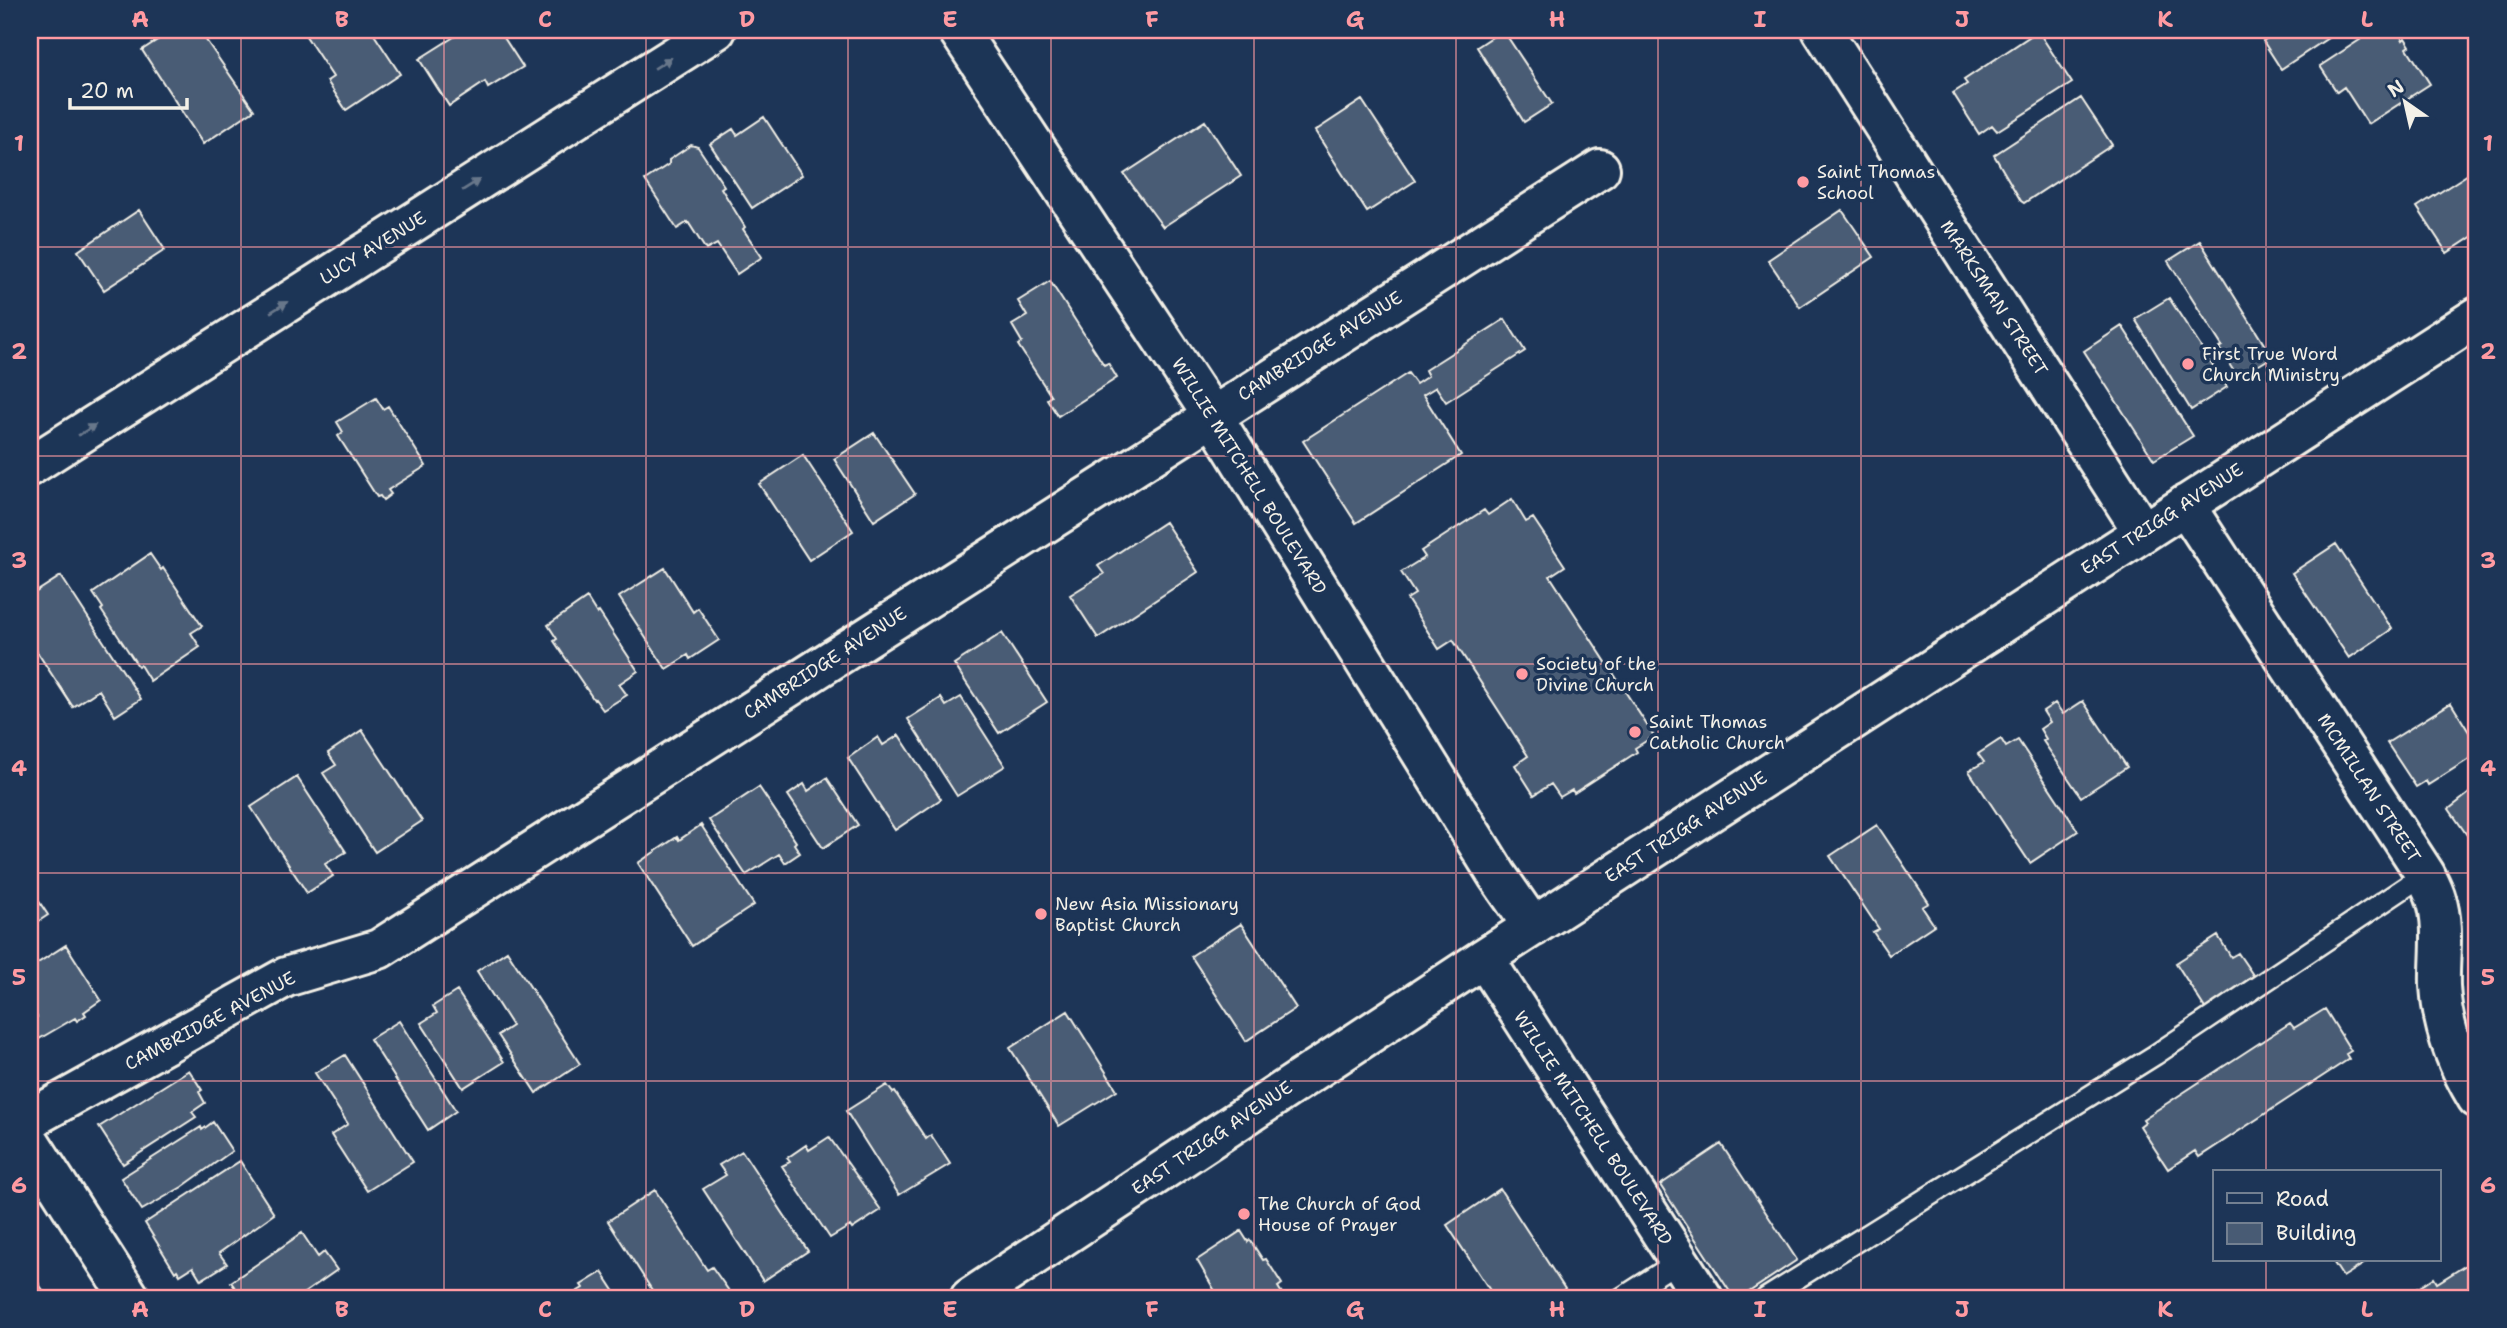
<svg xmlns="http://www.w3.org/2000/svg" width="2507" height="1328" font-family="'Shantell Sans',sans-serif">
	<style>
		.building { fill: #485b74; stroke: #f4f1e8; stroke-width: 2 }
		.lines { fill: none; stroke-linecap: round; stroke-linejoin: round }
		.lane-casing { stroke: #f4f1e8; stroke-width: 24 }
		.street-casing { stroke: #f4f1e8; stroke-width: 44 }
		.secondary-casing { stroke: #f4f1e8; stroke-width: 44 }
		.lane { stroke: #1d3557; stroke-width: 19 }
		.street { stroke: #1d3557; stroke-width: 38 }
		.secondary { stroke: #1d3557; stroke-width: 38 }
		.oneway { fill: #68778a }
		.grid { fill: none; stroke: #ff9aa2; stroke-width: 2; stroke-opacity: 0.55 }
		.poi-dot { fill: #ff9aa2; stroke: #1d3557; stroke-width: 2.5 }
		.labels { text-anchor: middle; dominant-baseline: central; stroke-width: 7; stroke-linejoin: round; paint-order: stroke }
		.poi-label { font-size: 18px; fill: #f4f1e8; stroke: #1d3557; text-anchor: start }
		.street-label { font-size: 18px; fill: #f4f1e8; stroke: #1d3557 }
		.neatline { fill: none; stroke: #ff9aa2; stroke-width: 2.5 }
		.grid-label { font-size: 23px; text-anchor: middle; font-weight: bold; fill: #ff9aa2 }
	</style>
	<rect width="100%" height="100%" fill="#1d3557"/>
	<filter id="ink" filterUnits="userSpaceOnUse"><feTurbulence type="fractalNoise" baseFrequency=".0143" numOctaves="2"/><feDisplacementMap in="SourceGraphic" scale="14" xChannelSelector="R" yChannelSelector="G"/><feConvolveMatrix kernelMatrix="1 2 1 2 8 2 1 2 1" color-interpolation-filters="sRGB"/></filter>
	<g filter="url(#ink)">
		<path class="building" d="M173,30H199L254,110L203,144L142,50Z
			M302,30H371L400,74L346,110L327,81L333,77Z
			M465,30H499L523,67L488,88L485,82L449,106L419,59Z
			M1503,30L1552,104L1524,122L1477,47Z
			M2279,30H2340L2281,69L2263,41Z
			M2375,30H2393L2396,34L2399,33L2403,40L2405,38L2410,46L2407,48L2430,84L2368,124L2344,87L2337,92L2320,66Z
			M2038,31L2072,83L1997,131L1992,125L1979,134L1953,93L1967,84L1964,80Z
			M2081,98L2112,145L2024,203L2021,201L1994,155Z
			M1362,100L1415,181L1367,212L1315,131Z
			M764,117L802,175L752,208L710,144L733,129L737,135Z
			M1205,121L1241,176L1163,227L1124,174Z
			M691,145L698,147L724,186L721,188L745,227L743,229L762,257L737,274L717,244L706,250L688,222L677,229L645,180L669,164V160Z
			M2476,169L2477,224L2472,228L2476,234L2447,253L2417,207Z
			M139,210L165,250L104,290L78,251Z
			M1842,210L1874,257L1800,307L1768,260Z
			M2200,241L2272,357L2238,378L2219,348L2222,346L2168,261Z
			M1050,281L1104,365L1108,363L1117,378L1058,416L1047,399L1051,396L1018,345L1022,342L1012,325L1027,316L1018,301Z
			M2169,298L2227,387L2191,410L2135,319Z
			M1505,319L1525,351L1446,402L1436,387L1423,395L1461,455L1356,523L1303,441L1408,373L1416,384L1428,376L1425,370Z
			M2122,326L2193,436L2154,460L2084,351Z
			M376,398L383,409L388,406L426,466L388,490L391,494L383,500L380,496L377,497L338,436L343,432L337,422Z
			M874,433L915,494L874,521L834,459Z
			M803,455L853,531L809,560L759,484Z
			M1512,499L1526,522L1533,518L1565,566L1550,576L1654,736L1635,748L1637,752L1574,793L1572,790L1560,797L1551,784L1534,795L1515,765L1528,756L1453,640L1439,649L1407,599L1415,594L1401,572L1425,557L1421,551L1484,510L1488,515Z
			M1165,522L1198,572L1098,638L1070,595L1104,574L1098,566Z
			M2336,544L2392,629L2349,658L2292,573Z
			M150,554L161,570L163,568L202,626L191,633L200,647L150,681L140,665L138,666L101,610L103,608L93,593Z
			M665,568L693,612L698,608L719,640L690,659L688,655L666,669L619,597Z
			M61,576L141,699L115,716L99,690L73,707L30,641V596Z
			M587,598L597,614L599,612L638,671L619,684L627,695L603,710L595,699L594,700L554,641L557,639L548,625Z
			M1002,633L1047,702L999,733L954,664Z
			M961,697L1005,766L957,796L908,719L941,698L946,706Z
			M2083,701L2127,767L2081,797L2043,741L2046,739L2040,729L2050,722L2043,711L2055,703L2063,714Z
			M2451,703L2477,745V754L2428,785L2426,781L2416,787L2387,743Z
			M362,730L422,821L375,852L323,773L336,765L328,753Z
			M899,735L941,799L895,830L848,758L878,737L883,745Z
			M2001,739L2006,747L2018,740L2078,831L2030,863L1969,771L1984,762L1978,754Z
			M297,777L346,852L325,864L333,876L307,893L251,807Z
			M827,778L858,825L823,848L788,795L804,784L808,791Z
			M759,787L796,842L794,844L800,853L785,863L779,854L746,875L709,820Z
			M2477,787V836L2472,839L2470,837L2469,838L2449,809Z
			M701,825L754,905L692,946L638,863L677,837L679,840Z
			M1877,825L1929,903L1922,907L1934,925L1889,955L1873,932L1879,929L1830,856Z
			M30,888L48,915L30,927Z
			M1241,924L1296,1008L1246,1041L1191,956Z
			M2218,936L2231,957L2238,953L2255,978L2206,1010L2176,963Z
			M66,945L101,1000L84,1012L86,1015L77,1021L75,1018L39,1039L30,1025V1021L37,1017L30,1006V968Z
			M507,951L580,1064L536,1093L498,1035L512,1026L477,971Z
			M457,991L504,1062L463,1088L421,1023L437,1013L433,1006Z
			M2325,1009L2351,1051L2346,1054L2349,1059L2199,1157L2195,1151L2168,1169L2140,1126L2145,1122L2143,1119L2290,1023L2294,1028Z
			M1068,1011L1117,1090L1059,1126L1010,1048Z
			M399,1021L456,1111L428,1130L370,1039Z
			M345,1055L413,1162L367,1191L331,1135L348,1124L315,1073Z
			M189,1070L202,1090L199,1092L205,1103L192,1112L196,1117L123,1164L99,1127Z
			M887,1085L893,1093L895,1092L926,1139L931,1135L950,1164L899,1195L846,1111Z
			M213,1122L232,1151L182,1187L142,1210L121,1178L201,1127L202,1130Z
			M829,1137L881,1210L852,1229L850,1226L830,1238L782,1166L790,1162L787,1158L806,1145L809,1150Z
			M1721,1144L1797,1260L1740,1298H1734L1660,1185Z
			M742,1151L808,1251L763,1281L703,1189L726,1175L719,1165Z
			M240,1161L274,1214L219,1253L227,1264L201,1280L193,1267L180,1275L177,1270L175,1272L145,1223Z
			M1500,1189L1565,1289L1551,1298H1495L1447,1225Z
			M655,1190L707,1270L712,1267L729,1291L725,1294L727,1298H657L608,1221Z
			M1241,1231L1248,1242L1250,1240L1263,1260L1266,1259L1282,1284L1278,1287L1285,1298H1219L1197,1260Z
			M302,1233L318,1257L324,1252L337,1270L297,1298H242L231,1282Z
			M2332,1260H2370L2343,1277Z
			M2466,1265L2477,1282V1298H2403L2434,1278L2437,1283Z
			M30,1270L48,1298H30Z
			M602,1272L619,1298H566L583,1288L581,1285Z"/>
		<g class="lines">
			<g class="lane-casing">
				<path id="lane" d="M1621,1298L1679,1261
					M1766,1298L2155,1055L2425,874"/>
			</g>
			<g class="street-casing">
				<path id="street" d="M1822,30L2143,532
					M30,466L716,30
					M2185,505L2425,874C2429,882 2434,891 2436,899C2445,926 2439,958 2440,986C2442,1026 2457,1065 2477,1098
					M30,1119L286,977L379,949L1600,169
					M30,1142L130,1298"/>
			</g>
			<g class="secondary-casing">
				<path id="secondary" d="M958,30L1212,415L1497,875L1533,927
					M1484,958L1703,1298
					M970,1298L1484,958L2477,317"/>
			</g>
			<use href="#lane" class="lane"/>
			<use href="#street" class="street"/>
			<use href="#secondary" class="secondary"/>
		</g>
		<defs><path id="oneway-solid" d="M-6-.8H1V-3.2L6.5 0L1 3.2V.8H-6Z" transform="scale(1.75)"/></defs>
		<g class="oneway">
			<use href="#oneway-solid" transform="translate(663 63) rotate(-32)"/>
			<use href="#oneway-solid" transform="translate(471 185) rotate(-32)"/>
			<use href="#oneway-solid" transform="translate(279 307) rotate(-32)"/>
			<use href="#oneway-solid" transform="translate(87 430) rotate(-32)"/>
		</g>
	</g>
	<path class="grid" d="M241,30V1298M444,30V1298M646,30V1298M848,30V1298M1051,30V1298M1254,30V1298M1456,30V1298M1658,30V1298M1861,30V1298M2064,30V1298M2266,30V1172M30,247H2477M30,456H2477M30,664H2477M30,873H2477M30,1081H2477M2266,1260V1298"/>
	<g class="poi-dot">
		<circle cx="1803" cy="182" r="7"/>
		<circle cx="2188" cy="364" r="7"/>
		<circle cx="1522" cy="674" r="7"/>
		<circle cx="1635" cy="732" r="7"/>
		<circle cx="1041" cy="914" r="7"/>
		<circle cx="1244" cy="1214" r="7"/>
	</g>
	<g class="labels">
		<g class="poi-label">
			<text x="1817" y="172">Saint Thomas<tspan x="1817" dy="21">School</tspan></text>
			<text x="2202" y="354">First True Word<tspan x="2202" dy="21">Church Ministry</tspan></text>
			<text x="1536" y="664">Society of the<tspan x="1536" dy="21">Divine Church</tspan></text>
			<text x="1649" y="722">Saint Thomas<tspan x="1649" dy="21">Catholic Church</tspan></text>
			<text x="1055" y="904">New Asia Missionary<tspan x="1055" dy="21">Baptist Church</tspan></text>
			<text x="1258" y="1204">The Church of God<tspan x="1258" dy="21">House of Prayer</tspan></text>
		</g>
		<g class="street-label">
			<text transform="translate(373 248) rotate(-32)">LUCY AVENUE</text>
			<text transform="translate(1994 298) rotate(57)">MARKSMAN STREET</text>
			<text transform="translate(1320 346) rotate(-32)">CAMBRIDGE AVENUE</text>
			<text transform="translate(1249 476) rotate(58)">WILLIE MITCHELL BOULEVARD</text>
			<text transform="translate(2162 519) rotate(-33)">EAST TRIGG AVENUE</text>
			<text transform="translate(825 663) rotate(-33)">CAMBRIDGE AVENUE</text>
			<text transform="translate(2369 788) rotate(57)">MCMILLAN STREET</text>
			<text transform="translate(1686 827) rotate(-33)">EAST TRIGG AVENUE</text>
			<text transform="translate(210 1021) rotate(-28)">CAMBRIDGE AVENUE</text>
			<text transform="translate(1593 1128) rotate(57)">WILLIE MITCHELL BOULEVARD</text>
			<text transform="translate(1212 1138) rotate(-34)">EAST TRIGG AVENUE</text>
		</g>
	</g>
	<rect width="2507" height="1328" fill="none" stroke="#1d3557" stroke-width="77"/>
	<rect x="2213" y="1170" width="228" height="91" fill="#1d3557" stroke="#738091" stroke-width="2"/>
	<rect x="2227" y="1193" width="35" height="10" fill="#1d3557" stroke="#738091" stroke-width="2"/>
	<text x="2276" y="1206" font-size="21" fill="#f4f1e8">Road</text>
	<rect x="2227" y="1223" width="35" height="21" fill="#485b74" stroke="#738091" stroke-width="2"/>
	<text x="2276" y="1240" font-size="21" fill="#f4f1e8">Building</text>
	<g transform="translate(2405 102) rotate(326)" stroke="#1d3557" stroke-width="5" paint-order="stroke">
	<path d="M0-5L12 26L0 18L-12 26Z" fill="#f4f1e8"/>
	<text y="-10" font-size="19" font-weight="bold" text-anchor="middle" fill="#f4f1e8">N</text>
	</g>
	<path d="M70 98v10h117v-10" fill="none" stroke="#f4f1e8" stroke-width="3.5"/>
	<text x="80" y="98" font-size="21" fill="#f4f1e8" stroke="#1d3557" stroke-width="5" paint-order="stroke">20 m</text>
	<rect x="38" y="38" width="2430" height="1252" class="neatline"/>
	<g class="grid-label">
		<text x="140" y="27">A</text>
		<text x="342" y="27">B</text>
		<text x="545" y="27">C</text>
		<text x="747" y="27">D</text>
		<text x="950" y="27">E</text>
		<text x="1152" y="27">F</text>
		<text x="1355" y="27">G</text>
		<text x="1557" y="27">H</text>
		<text x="1760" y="27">I</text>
		<text x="1962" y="27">J</text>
		<text x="2165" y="27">K</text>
		<text x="2367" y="27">L</text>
		<text x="19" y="151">1</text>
		<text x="2488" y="151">1</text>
		<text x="19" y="359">2</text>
		<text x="2488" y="359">2</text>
		<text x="19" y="568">3</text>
		<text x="2488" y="568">3</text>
		<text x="19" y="776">4</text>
		<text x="2488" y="776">4</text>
		<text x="19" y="985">5</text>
		<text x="2488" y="985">5</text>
		<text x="19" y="1193">6</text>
		<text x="2488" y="1193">6</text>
		<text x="140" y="1317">A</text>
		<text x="342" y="1317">B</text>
		<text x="545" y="1317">C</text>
		<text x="747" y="1317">D</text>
		<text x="950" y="1317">E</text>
		<text x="1152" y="1317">F</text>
		<text x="1355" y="1317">G</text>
		<text x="1557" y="1317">H</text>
		<text x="1760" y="1317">I</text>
		<text x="1962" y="1317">J</text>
		<text x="2165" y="1317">K</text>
		<text x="2367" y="1317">L</text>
	</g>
</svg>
